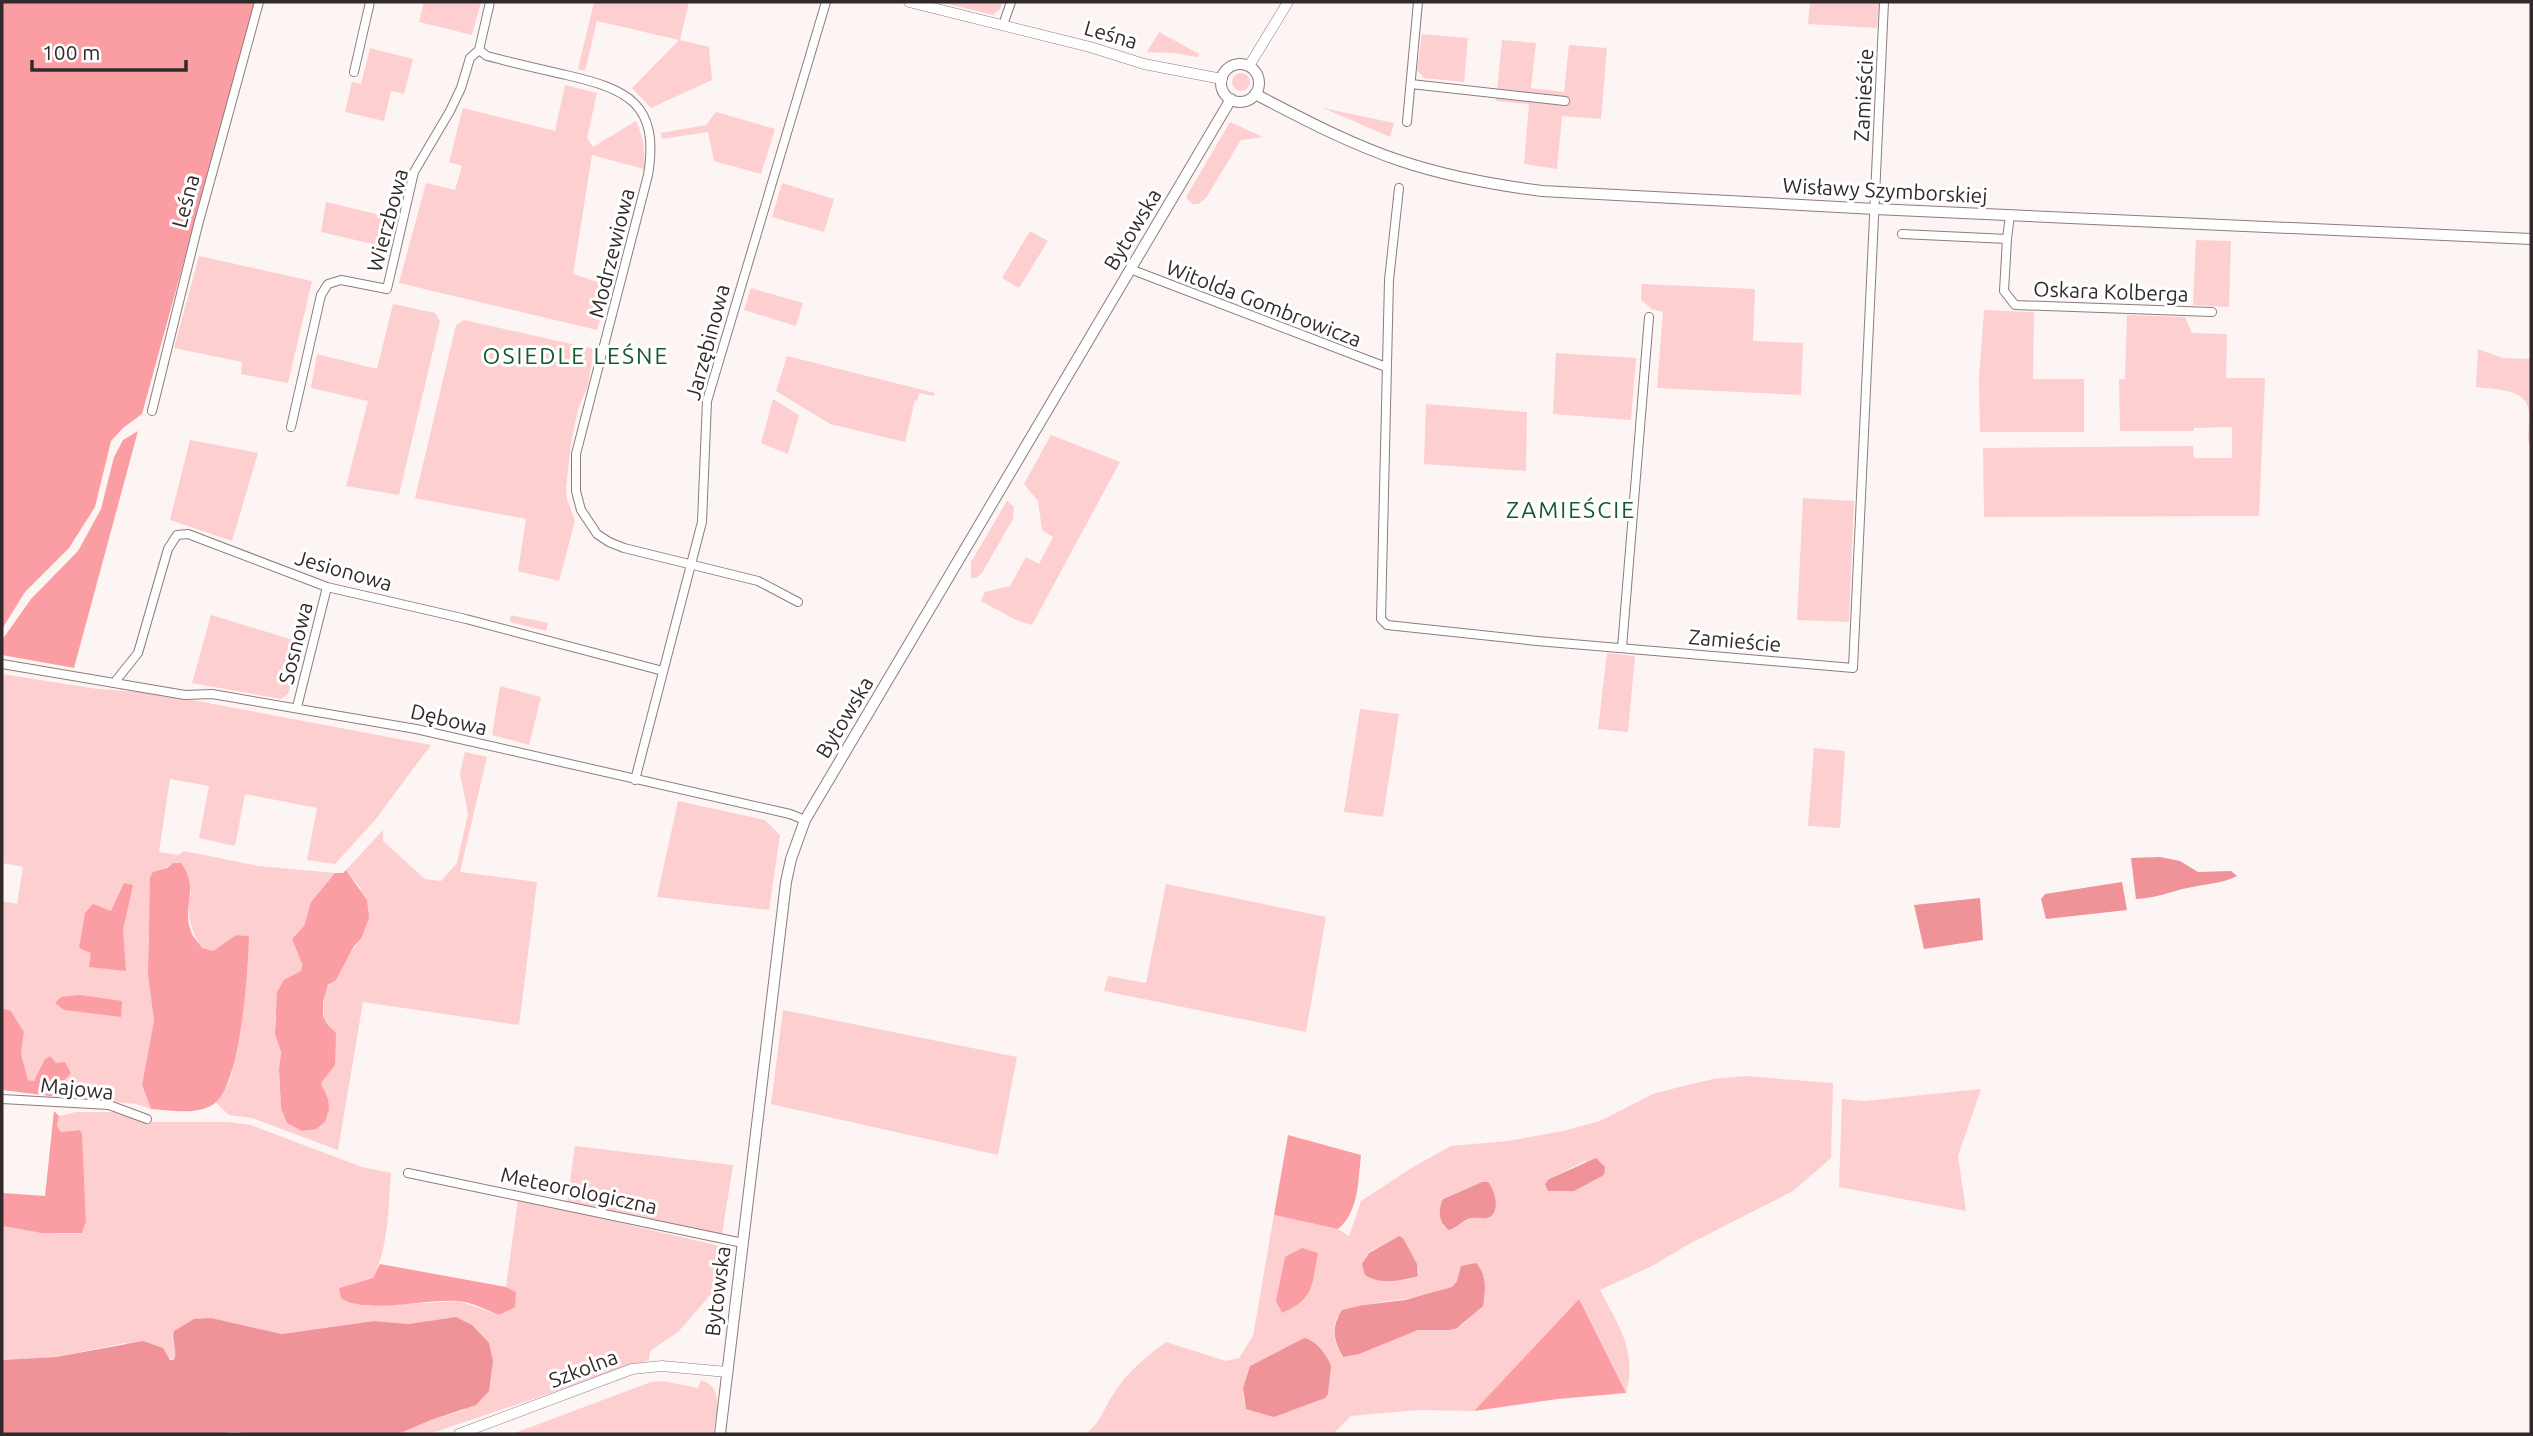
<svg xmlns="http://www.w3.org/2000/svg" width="2533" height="1436" font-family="Ubuntu,sans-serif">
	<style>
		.green { fill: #fecfd1; fill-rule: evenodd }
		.forest { fill: #fb9ea4 }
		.water { fill: #ef9399 }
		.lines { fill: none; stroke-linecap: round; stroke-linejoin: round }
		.minor-casing { stroke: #8e7c7c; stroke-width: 10 }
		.tertiary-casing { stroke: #8e7c7c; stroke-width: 11 }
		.secondary-casing { stroke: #8e7c7c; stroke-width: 12 }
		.minor { stroke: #fff; stroke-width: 8 }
		.tertiary { stroke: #fff; stroke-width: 10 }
		.secondary { stroke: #fff; stroke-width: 10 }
		.labels { text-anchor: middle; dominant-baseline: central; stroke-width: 6; stroke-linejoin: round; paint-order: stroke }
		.street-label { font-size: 21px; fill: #322a2a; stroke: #fff }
		.neighbourhood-label { font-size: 23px; letter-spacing: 2px; fill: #15592c; stroke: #fff }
	</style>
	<rect width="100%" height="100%" fill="#fdf4f4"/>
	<path class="green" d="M424,2H481L472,35L419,22Z
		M594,2H689L680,40L709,47L712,80L651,108L632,88L679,40L597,21L585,71L578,69Z
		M940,2H1003L1000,9L993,15Z
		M1810,2H1879L1877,28L1808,24Z
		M1159,32L1199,54L1198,57L1173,53L1147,52Z
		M1422,34L1468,38L1464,82L1424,78L1417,70Z
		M1502,40L1536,43L1531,88L1564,92L1569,45L1607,48L1601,119L1562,116L1557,169L1524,164L1529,104L1496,101Z
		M370,48L413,59L404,94L391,91L384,121L345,112L352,82L361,84Z
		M1232 82a9 9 0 1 1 18 0a9 9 0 1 1-18 0Z
		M565,85L597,93L587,138L593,147L636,121C644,138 645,151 644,169L592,155L573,274L610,286L597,330L399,283L426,183L455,190L462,166L449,162L463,108L555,131Z
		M1323,108L1394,123L1390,137Z
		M716,112L775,129L761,174L714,161L708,132L662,139L661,133L706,125Z
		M1230,122L1263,137L1241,140L1206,198L1198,204H1192L1186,197Z
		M782,183L834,199L824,232L772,217Z
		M326,202L397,219L390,248L321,232Z
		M1030,231L1048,241L1019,288L1002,278Z
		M2196,240L2231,241L2229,307L2193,305Z
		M199,256L312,281L288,383L241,374L242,362L174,348Z
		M1642,284L1755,289L1753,341L1803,343L1801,395L1657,388L1663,312L1652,309L1641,300Z
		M751,288L803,303L796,326L744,310Z
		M393,304L435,313L440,321L399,495L346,486L368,401L311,388L317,354L377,369Z
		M1984,310L2034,312L2033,379H2084V432H1980L1979,379Z
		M2127,315L2185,317L2192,333L2227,334L2226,378H2265L2259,516L1984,517L1983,448L2193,446L2194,458H2232V427L2194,428V431H2120L2119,379H2125Z
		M464,320L594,349L588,386L578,409L571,443L566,488L567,499L575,521L559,581L518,571L526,519L415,498L456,325Z
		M2478,349L2503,358L2531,359V442L2529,445C2527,436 2529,426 2529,416C2530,388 2498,390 2476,387Z
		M1556,353L1636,358L1631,420L1553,414Z
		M787,356L935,393L934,396L919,393L917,401L915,400L905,442L830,424L776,391Z
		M773,399L799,415L788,454L761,443Z
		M1426,404L1527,412L1526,471L1424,464Z
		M1051,435L1120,462L1032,625L1014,619L981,601L985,592L1010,586L1026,557L1039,564L1053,537L1042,530L1038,501L1024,484Z
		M190,440L258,453L232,541L170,520Z
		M1803,498L1854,501L1849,622L1797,620Z
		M1007,501L1014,507L1013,519L982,573L976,578H971V562Z
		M211,615L303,643L288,694L281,699L192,683Z
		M511,615L548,623L546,631L510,622Z
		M1607,653L1635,656L1628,732L1598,729Z
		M2,674L98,689L155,693L431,745L375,820L335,864L307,860L317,808L245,794L235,846L199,838L209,786L170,779L159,852L178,855L184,851L258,866L335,873L311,902L304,926L292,939L302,964L301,971L275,1016V1034L281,1052L279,1069L281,1108L302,1131C334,1126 332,1108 321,1083L335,1064C330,1040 317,1013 327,989C330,983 335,981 338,976C345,963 351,950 361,939V889L346,870L383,830V841L425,879L441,881L457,863L468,814L460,773L465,752L487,757L460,872L537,882L519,1025L363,1002L338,1150L252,1118L229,1115L216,1103L230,1081L240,1034L249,936L236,935L213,951L202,948C190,930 186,913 191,892L173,863L150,877L151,909L148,942L154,1020L142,1085L151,1109L136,1104L58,1097L57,1095L60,1085L71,1073L69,1070L39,1073L34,1081L28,1080L21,1054L24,1032L11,1011L2,1008V901L17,904L23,867L2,863Z
		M500,686L541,697L529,745L492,735Z
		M1360,709L1399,714L1383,817L1344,812Z
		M1814,748L1845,751L1840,828L1808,826Z
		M678,801L765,820L780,835L769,910L657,897Z
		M1166,884L1326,917L1306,1032L1104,991L1108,976L1146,983Z
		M783,1010L1017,1057L998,1155L771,1104Z
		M1745,1076L1833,1083L1831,1158L1793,1191L1689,1244L1652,1266L1600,1290C1618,1325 1638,1352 1626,1393L1579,1299L1474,1411L1417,1410L1351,1416L1333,1434H1086C1101,1422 1104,1408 1114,1393C1128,1371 1146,1357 1166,1342L1226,1361L1239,1358L1253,1336L1274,1215L1338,1229L1349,1236L1361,1201L1413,1167L1451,1146L1508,1141L1563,1131L1600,1121L1655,1093L1713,1079ZM1585,1161L1604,1175L1568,1190L1549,1179ZM1482,1182L1496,1205L1477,1218L1471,1217L1455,1228L1449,1229L1443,1226L1442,1199ZM1399,1236L1403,1238L1419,1271L1418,1276L1405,1280L1365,1258L1369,1252ZM1484,1276C1487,1290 1472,1321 1458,1327C1448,1332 1432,1328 1420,1330C1393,1334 1370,1353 1342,1357C1335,1343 1331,1332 1337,1317L1364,1305L1423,1296L1452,1287L1457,1281ZM1304,1338L1329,1382L1328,1394L1244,1402L1243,1388L1250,1366Z
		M1981,1089L1958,1156L1966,1211L1839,1187L1842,1099L1864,1101Z
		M76,1112H113L142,1122H229L251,1125L362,1167L391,1173C388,1208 389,1246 373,1278L339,1288L367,1306L459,1301L499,1315L516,1292L506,1287L518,1199L720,1246L712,1293L678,1332L650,1351L649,1360L429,1434H398L431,1420L465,1410L456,1317L408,1324L374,1321L282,1334L210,1318L172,1337L176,1357L174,1360L125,1343L56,1357L2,1360V1226C29,1231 54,1235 82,1233L86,1221L82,1133L80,1130L61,1132L57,1126L59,1116Z
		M575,1146L733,1165L722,1234L567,1203Z
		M701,1380C726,1388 715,1415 713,1434H512L651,1382L662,1381L698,1388Z"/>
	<path class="forest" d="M2,2H255L142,414L123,428L111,441L95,507L69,548L25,592L2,629Z
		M138,431L74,668L2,655V640L31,599L78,551L101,509L114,457L123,440Z
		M173,863H181C201,891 180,907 192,934C194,938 199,943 202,948L213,951L236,935L249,936C248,971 241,1082 215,1103C199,1116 169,1110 151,1109L142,1085L154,1020L148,974L150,877L153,872L167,868Z
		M346,870L367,900L369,918L361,939L354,946L336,980L328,985L323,1002V1016L327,1024L336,1033L335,1065L321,1083L328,1099L329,1110L325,1122L316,1129L302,1131L287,1123L281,1108L279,1069L281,1052L275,1034L277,992L284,980L301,971L302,964L292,939L304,926L311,902L335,873H343Z
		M124,883L133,885L123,930L126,971L89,967L91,953L79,948L85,913L93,904L111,911Z
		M80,995L122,1001L121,1017L64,1010L55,1003L61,997Z
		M2,1008L11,1011L24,1032L21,1054L28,1080L34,1081L45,1059L50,1056L56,1063L65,1062L71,1073L60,1085L58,1097L2,1090Z
		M54,1111L59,1116L57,1126L61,1132L80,1130L82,1133L86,1221L82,1233H42L2,1226V1193L45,1196Z
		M1288,1135L1361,1155C1358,1181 1359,1212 1338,1229L1274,1215Z
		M1302,1248L1318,1253C1311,1287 1315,1298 1282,1313L1276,1301L1285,1257Z
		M380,1264L506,1287L516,1292L515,1307L499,1315C486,1310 472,1302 458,1301C427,1298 365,1315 341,1298L339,1288L373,1278Z
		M1579,1299L1626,1393L1558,1399L1474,1411Z"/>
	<path class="water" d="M2160,857L2180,861L2198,872L2231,871L2237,876C2221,884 2205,884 2187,888C2170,892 2155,898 2136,899L2131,858Z
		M2122,882L2127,910L2046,919L2041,899L2045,894Z
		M1980,898L1983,940L1924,949L1914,905Z
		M1596,1158L1605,1167L1604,1175L1574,1191H1548L1545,1184L1549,1179Z
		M1482,1182H1488C1494,1189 1501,1210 1490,1217C1483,1220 1475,1216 1468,1219C1461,1222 1457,1228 1449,1230C1438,1222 1438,1210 1443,1199Z
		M1399,1236L1403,1238L1417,1264L1418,1276C1401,1281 1380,1285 1365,1275L1362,1264L1369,1253Z
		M1476,1263C1488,1276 1485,1291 1483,1306L1457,1328L1450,1330H1418L1359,1354L1343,1357C1333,1339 1331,1328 1342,1310L1364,1305L1405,1300L1452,1287L1457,1281L1461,1266Z
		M456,1317L472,1325L489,1343L493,1361L489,1391L476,1405L431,1420L398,1434H250L236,1432L209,1434H2V1360L56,1357L143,1341L163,1348L170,1360H174C178,1352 171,1341 174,1331L194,1319L211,1318L282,1334L374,1321L408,1324Z
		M1304,1338C1316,1340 1327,1355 1331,1366L1328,1394L1325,1398L1274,1417L1246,1409L1243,1388L1250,1366Z"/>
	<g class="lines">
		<g class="minor-casing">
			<path id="minor" d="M1003,25L1011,2
				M479,50L487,56C513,63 540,69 566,75C627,89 660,103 648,175L576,454V491L581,510L597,534L609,542L624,548L758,581L798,602
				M479,50L490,2
				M354,72L370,2
				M1411,84L1565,101
				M1407,122L1418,2
				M1399,188L1389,280L1381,619L1387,625L1537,641L1853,668L1884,2
				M1902,234L2007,239L2004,291L2015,305L2212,312
				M2007,239L2010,215
				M1130,269L1386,367
				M152,411L198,225L259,2
				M291,427L321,295L328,284L341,280L387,289L414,172L450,111L461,88L470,58L479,50
				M1622,648L1649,317
				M2,664L185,695L212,694L416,729L790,814L805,820
				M114,683L138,653L168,549L177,535L188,534L327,587L466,619L663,671
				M297,707L327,587
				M635,780L702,522L707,401L826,2
				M2,1099L109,1105L147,1119
				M408,1173L743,1243"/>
		</g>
		<g class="tertiary-casing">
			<path id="tertiary" d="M909,2L1090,47L1144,64L1222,79
				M1249,66L1288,2
				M459,1434L632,1369L662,1366L727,1372"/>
		</g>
		<g class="secondary-casing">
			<path id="secondary" d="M1221 83a19 19 0 1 1 38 0a19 19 0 1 1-38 0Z
				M1255,94C1303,119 1350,144 1401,161C1446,176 1495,185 1542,191L1875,209L2531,239
				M720,1434L786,882L791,859L805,820L1231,99"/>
		</g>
		<use href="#minor" class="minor"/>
		<use href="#tertiary" class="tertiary"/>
		<use href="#secondary" class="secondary"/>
	</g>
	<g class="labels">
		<g class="street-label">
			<text transform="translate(1111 34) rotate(16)">Leśna</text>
			<text transform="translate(1863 95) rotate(-87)">Zamieście</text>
			<text transform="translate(1885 190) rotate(3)">Wisławy Szymborskiej</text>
			<text transform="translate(185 201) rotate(-75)">Leśna</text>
			<text transform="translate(387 220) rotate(-75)">Wierzbowa</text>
			<text transform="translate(1132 229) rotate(-59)">Bytowska</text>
			<text transform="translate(611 253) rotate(-76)">Modrzewiowa</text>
			<text transform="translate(2111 291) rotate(2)">Oskara Kolberga</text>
			<text transform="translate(1264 303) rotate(21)">Witolda Gombrowicza</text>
			<text transform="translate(707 342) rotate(-75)">Jarzębinowa</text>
			<text transform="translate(344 570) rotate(16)">Jesionowa</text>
			<text transform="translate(1735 640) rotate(5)">Zamieście</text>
			<text transform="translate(295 643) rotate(-76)">Sosnowa</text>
			<text transform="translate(844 717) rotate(-59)">Bytowska</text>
			<text transform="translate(449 719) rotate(13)">Dębowa</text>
			<text transform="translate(77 1088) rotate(6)">Majowa</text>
			<text transform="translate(579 1190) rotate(12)">Meteorologiczna</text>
			<text transform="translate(717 1291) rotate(-83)">Bytowska</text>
			<text transform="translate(583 1368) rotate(-21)">Szkolna</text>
		</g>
		<g class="neighbourhood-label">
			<text x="576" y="355">OSIEDLE LEŚNE</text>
			<text x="1571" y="509">ZAMIEŚCIE</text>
		</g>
	</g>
	<rect width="2533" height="1436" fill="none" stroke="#322a2a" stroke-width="7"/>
	<path d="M32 60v10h154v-10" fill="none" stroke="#322a2a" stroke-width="3.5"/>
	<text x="42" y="60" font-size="21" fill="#322a2a" stroke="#ffffff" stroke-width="5" paint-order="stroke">100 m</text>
</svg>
